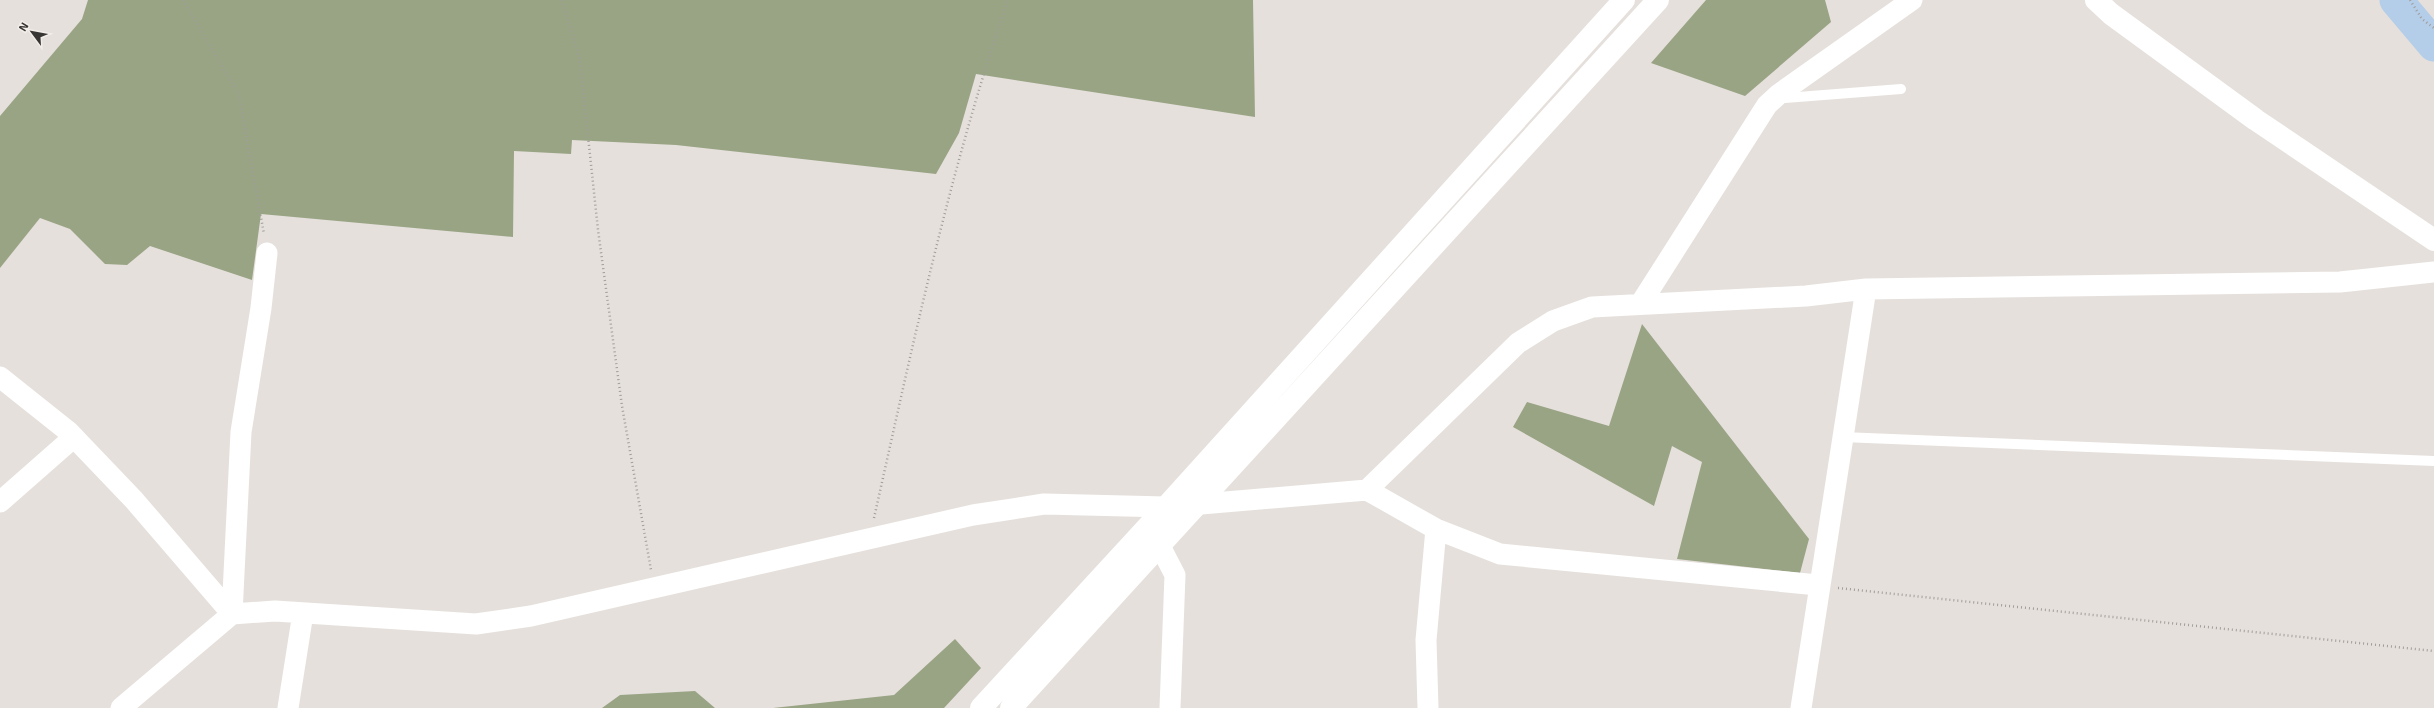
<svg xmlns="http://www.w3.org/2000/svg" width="2434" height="708" font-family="'Exo 2',sans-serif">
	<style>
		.forest { fill: #99a484 }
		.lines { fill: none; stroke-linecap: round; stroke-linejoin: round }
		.river { stroke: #b4cde8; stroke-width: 33 }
		.path { stroke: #a19d9a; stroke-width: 2.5; stroke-dasharray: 1 3; stroke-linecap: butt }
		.lane { stroke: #fff; stroke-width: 10 }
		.street { stroke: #fff; stroke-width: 21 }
		.secondary { stroke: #fff; stroke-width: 22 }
	</style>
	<rect width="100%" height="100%" fill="#e5e0dc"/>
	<path class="forest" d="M88,0H1253L1255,117L976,74L959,133L936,174L676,145L572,140L571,154L514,151L513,237L261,214L252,280L150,246L127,265L105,264L70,229L40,218L0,268V116L82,19Z
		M1706,0H1825L1831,22L1745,96L1651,63Z
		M1642,324L1809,539L1800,573L1677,559L1702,462L1672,446L1654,506L1513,427L1527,402L1609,426Z
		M955,639L981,668L944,708H773L894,695Z
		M695,691L715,708H602L620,695Z"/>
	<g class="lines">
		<path class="river" d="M2396,0L2434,45"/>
		<path class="path" d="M183,0L239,95L264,234
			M562,0L580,61L598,230L622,406L651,570
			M2410,0L2422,19L2434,28
			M874,518C913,344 950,168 1008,0
			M1838,588L2434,651"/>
		<path class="lane" d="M1781,95L1785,98L1901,89
			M1842,437L2434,461"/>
		<path class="street" d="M1641,303L1767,105L1779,94L1912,0
			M0,377L69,432L134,500L232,614
			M1367,490L1518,343L1553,321L1592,307L1806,296L1866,289L2340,282L2434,272
			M0,502L74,437
			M1160,546L1175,575L1170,708
			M232,614L241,432L261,308L267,253
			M121,708L232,614L275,611L476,624L531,616L973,515L1044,504L1166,507L1367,490L1436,529L1500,554L1818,585
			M288,708L303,613
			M1428,708L1426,640L1436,529
			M1801,708L1866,289"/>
		<path class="secondary" d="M2096,0L2111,14L2256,120L2434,240
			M981,708L1166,507L1624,0
			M1011,708L1658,0"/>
	</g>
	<g transform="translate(32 32) rotate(302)" stroke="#f2ede9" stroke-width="3" paint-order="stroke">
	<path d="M0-3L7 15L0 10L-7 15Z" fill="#383634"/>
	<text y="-6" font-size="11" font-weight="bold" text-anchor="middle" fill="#383634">N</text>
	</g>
</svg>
